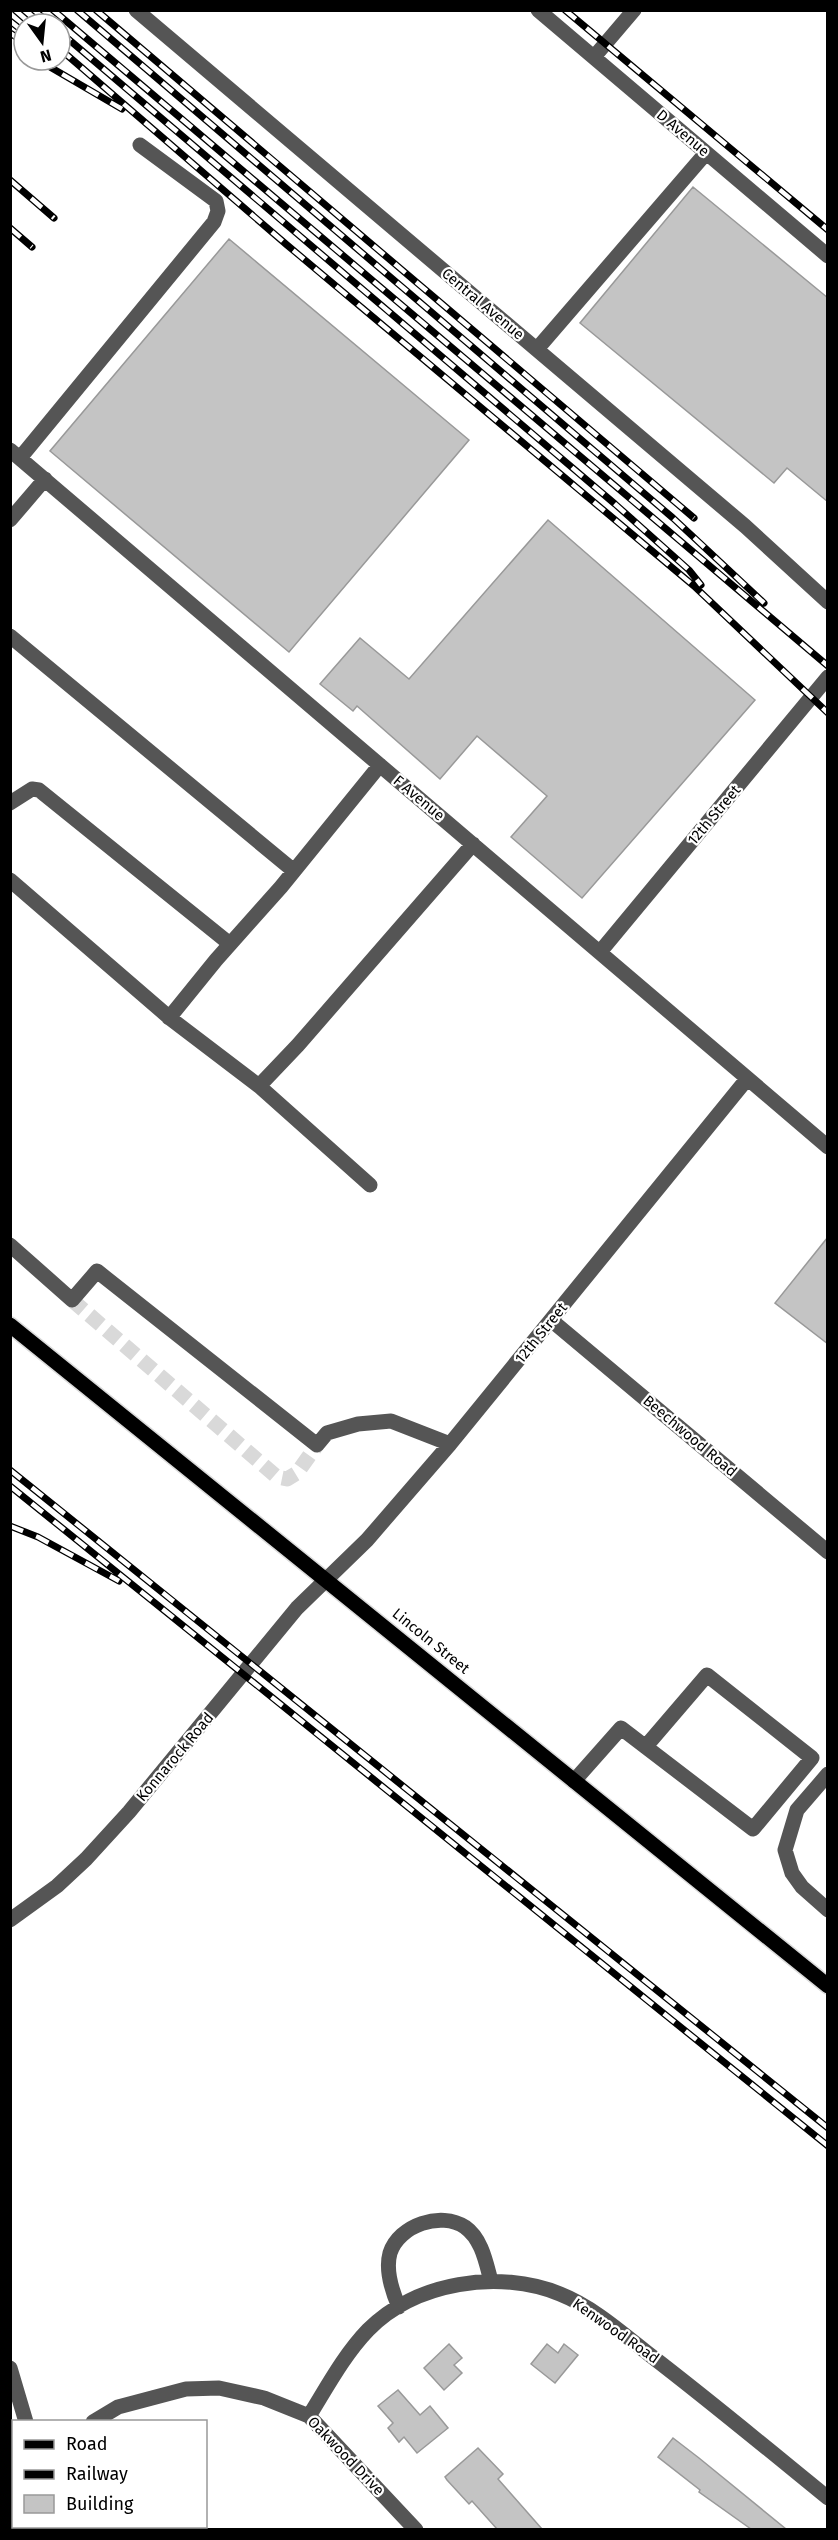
<svg xmlns="http://www.w3.org/2000/svg" width="838" height="2540" font-family="'Fira Sans',sans-serif">
	<style>
		.building { fill: #c4c4c4; stroke: #999; stroke-width: 1.5 }
		.lines { fill: none; stroke-linecap: round; stroke-linejoin: round }
		.minor-tunnel { stroke: #d9d9d9; stroke-width: 15; stroke-dasharray: 15 8; stroke-linecap: butt }
		.major-casing { stroke: #dbdbdb; stroke-width: 18 }
		.minor { stroke: #555; stroke-width: 15 }
		.major { stroke: #000; stroke-width: 15 }
		.rail-casing { stroke: #000; stroke-width: 7 }
		.rail { stroke: #fff; stroke-width: 4.5; stroke-dasharray: 14; stroke-linecap: butt }
		.labels { text-anchor: middle; dominant-baseline: central; stroke-width: 4.5; stroke-linejoin: round; paint-order: stroke }
		.street-label { font-size: 15px; fill: #000; stroke: #fff }
	</style>
	<rect width="100%" height="100%" fill="#fff"/>
	<path class="building" d="M693,187L828,298V502L787,468L774,483L580,323Z
		M229,239L469,440L289,652L50,451Z
		M548,520L755,700L582,898L511,837L547,796L477,736L440,779L357,706L353,711L320,684L360,638L409,679Z
		M828,1237V1344L775,1303Z
		M449,2344L462,2358L454,2365L462,2373L444,2390L424,2368Z
		M547,2344L558,2353L564,2344L578,2355L555,2383L531,2364Z
		M398,2390L420,2415L430,2406L448,2428L417,2453L404,2437L399,2442L388,2428L393,2423L378,2406Z
		M673,2438L699,2458L786,2529H751L699,2492L700,2490L658,2457Z
		M478,2448L503,2474L498,2479L542,2529H497L472,2501L469,2504L447,2480L445,2477Z"/>
	<g class="lines">
		<path class="minor-tunnel" d="M72,1300L277,1477L287,1479L297,1473L317,1445"/>
		<g class="major-casing">
			<path id="major" d="M10,1325L828,1986"/>
		</g>
		<path class="minor" d="M136,10L745,526L828,602
			M538,10L828,256
			M594,57L634,10
			M537,349L706,153
			M10,450L828,1147
			M20,458L214,222L218,211L216,201L140,145
			M10,520L45,479
			M10,636L294,871
			M10,803L32,789L39,790L230,944
			M10,880L171,1019L259,1086L298,1045L473,844
			M600,952L828,677
			M169,1018L216,960L281,887L380,765
			M259,1086L370,1185
			M10,1245L72,1300L97,1271L317,1445L327,1433L358,1424L391,1421L450,1444
			M551,1320L828,1552
			M828,1774L797,1810L785,1850L792,1873L802,1887L828,1910
			M574,1781L621,1728L753,1829L812,1758L707,1675L647,1745
			M10,1920L57,1886L86,1859L129,1812L297,1608L367,1540L450,1444L747,1079
			M399,2307C392,2291 385,2271 390,2253C399,2225 441,2211 465,2227C482,2239 486,2263 491,2281
			M10,2368L26,2422
			M309,2416C327,2387 344,2355 368,2330C415,2282 499,2269 560,2294C593,2307 622,2333 650,2355C710,2401 769,2450 828,2498
			M93,2422L118,2407L186,2389L219,2388L264,2398L309,2416L416,2530
			M10,2488L14,2485
			M52,2526L53,2530"/>
		<use href="#major" class="major"/>
		<g class="rail-casing">
			<path id="rail" d="M15,10L31,24
				M34,10L50,24
				M53,10L828,666
				M77,10L673,518L764,603
				M96,10L694,518
				M565,10L828,230
				M10,21L24,32
				M60,32L615,504L689,570L701,585
				M10,33L24,42
				M60,49L287,245L694,586L828,713
				M38,60L122,109
				M10,180L54,218
				M10,228L32,247
				M10,1470L828,2128
				M10,1486L828,2146
				M10,1526L38,1537L119,1581"/>
		</g>
		<use href="#rail" class="rail"/>
	</g>
	<g class="labels">
		<g class="street-label">
			<text transform="translate(683 133) rotate(40)">D Avenue</text>
			<text transform="translate(483 304) rotate(40)">Central Avenue</text>
			<text transform="translate(419 798) rotate(40)">F Avenue</text>
			<text transform="translate(714 815) rotate(-50)">12th Street</text>
			<text transform="translate(541 1333) rotate(-51)">12th Street</text>
			<text transform="translate(690 1436) rotate(40)">Beechwood Road</text>
			<text transform="translate(431 1641) rotate(39)">Lincoln Street</text>
			<text transform="translate(175 1757) rotate(-50)">Konnarock Road</text>
			<text transform="translate(616 2331) rotate(35)">Kenwood Road</text>
			<text transform="translate(346 2456) rotate(46)">Oakwood Drive</text>
		</g>
	</g>
	<rect width="838" height="2540" fill="none" stroke="#000000" stroke-width="24"/>
	<rect x="12" y="2420" width="195" height="108" fill="#ffffff" stroke="#999999" stroke-width="1.5"/>
	<rect x="24" y="2440" width="30" height="9" fill="#000000" stroke="#999999" stroke-width="1.5"/>
	<text x="66" y="2450" font-size="18" fill="#000000">Road</text>
	<rect x="24" y="2470" width="30" height="9" fill="#000000" stroke="#999999" stroke-width="1.5"/>
	<text x="66" y="2480" font-size="18" fill="#000000">Railway</text>
	<rect x="24" y="2495" width="30" height="18" fill="#c4c4c4" stroke="#999999" stroke-width="1.5"/>
	<text x="66" y="2510" font-size="18" fill="#000000">Building</text>
	<g transform="translate(42 42) rotate(165)"><circle r="28" fill="#ffffff" stroke="#999999" stroke-width="1.5"/>
	<path d="M0-4.5L10 22L0 15L-10 22Z" fill="#000000"/>
	<text y="-9" font-size="16" font-weight="bold" text-anchor="middle" fill="#000000">N</text>
	</g>
</svg>
